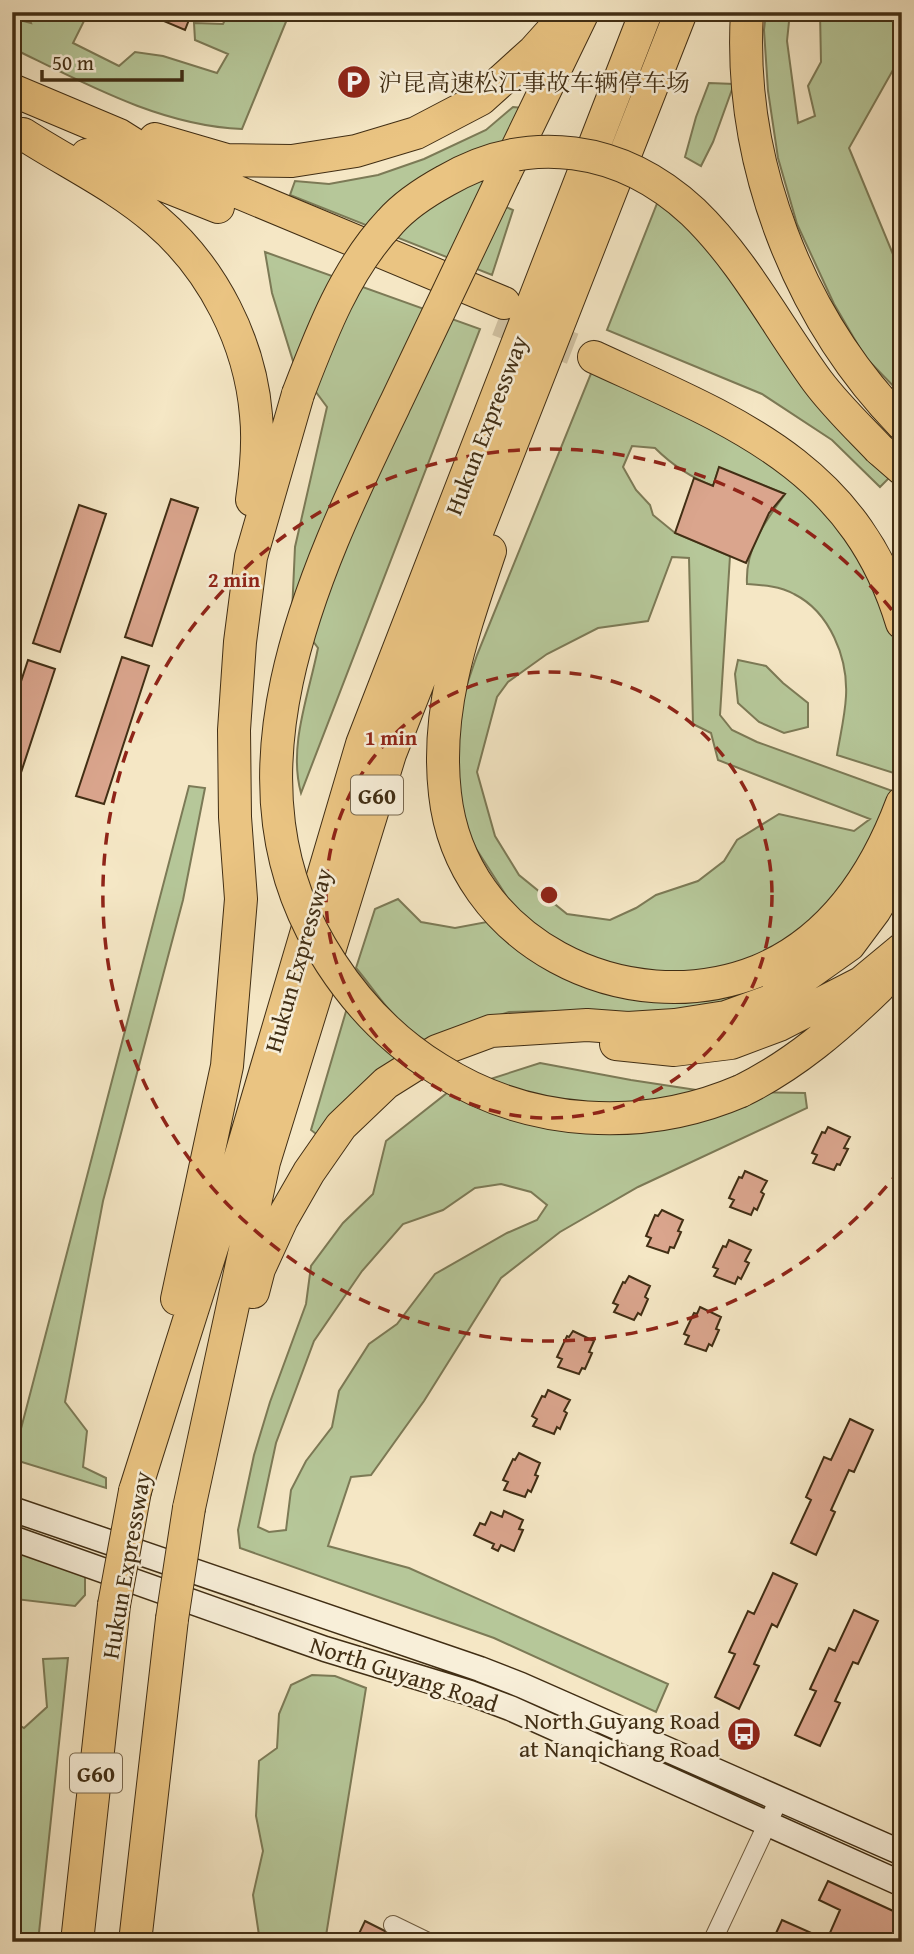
<svg xmlns="http://www.w3.org/2000/svg" width="914" height="1954" font-family="'Gentium Book Plus','Noto Serif SC',serif">
	<style>
		.green { fill: #b6c799; stroke: #7c7a56; stroke-width: 2; fill-rule: evenodd }
		.building { fill: #daa58d; stroke: #412e14; stroke-width: 2 }
		.lines { fill: none; stroke-linecap: round; stroke-linejoin: round }
		.highway-tunnel { stroke: #d1c2a2; stroke-width: 32; stroke-dasharray: 32 16; stroke-linecap: butt }
		.street-casing { stroke: #6e5c40; stroke-width: 20 }
		.secondary-casing { stroke: #412e14; stroke-width: 27 }
		.highway-casing { stroke: #412e14; stroke-width: 34 }
		.street { stroke: #f8efd9; stroke-width: 18 }
		.secondary { stroke: #f8efd9; stroke-width: 24 }
		.highway { stroke: #eac482; stroke-width: 32 }
		.highway-bridge-casing { stroke: #412e14; stroke-width: 34; stroke-linecap: butt }
		.highway-bridge { stroke: #eac482; stroke-width: 32 }
		.ring { fill: none; stroke: #8f2418; stroke-width: 3.5; stroke-dasharray: 12 9 }
		.labels { text-anchor: middle; dominant-baseline: central; stroke-width: 5; stroke-linejoin: round; paint-order: stroke }
		.shield { fill: #f8efd9; stroke: #78684f; stroke-width: 2 }
		.shield-label { font-size: 23px; font-weight: bold; fill: #412e14 }
		.poi-label { font-size: 24px; fill: #412e14; stroke: #f8efd9; text-anchor: start }
		.street-label { font-size: 24px; fill: #412e14; stroke: #f8efd9 }
		.centre { fill: #8f2418; stroke: #f8efd9; stroke-width: 3.5 }
		.ring-label { font-size: 21px; text-anchor: middle; font-weight: bold; fill: #8f2418; stroke: #f8efd9; stroke-width: 5; stroke-linejoin: round; paint-order: stroke }
	</style>
	<rect width="100%" height="100%" fill="#f5e7c5"/>
	<filter id="stains"><feTurbulence type="fractalNoise" baseFrequency=".00286" numOctaves="4"/><feColorMatrix values="0 0 0 0 .2 0 0 0 0 .09 0 0 0 0 .02 0 0 0 .5 -.17"/></filter>
	<radialGradient id="worn" r=".72"><stop offset=".6" stop-color="#630" stop-opacity="0"/><stop offset="1" stop-color="#630" stop-opacity=".3"/></radialGradient>
	<path class="green" d="M27,12H77L86,17L73,43L119,66L135,52L163,56L217,73L228,54L195,40L194,23L223,24L229,12H290L242,129C161,126 84,83 12,48V18L31,23Z
		M766,12H790L787,41L798,123L815,116L808,86L821,62L820,12H902V54L849,148L902,276V395L865,357L834,304L797,224L778,158L768,91L764,30Z
		M709,83L734,84L713,142L701,166L685,157L696,117Z
		M513,107L524,108L485,198L513,210L492,275L290,195L295,181L329,184L378,175L424,159L486,130Z
		M660,196L690,215L890,477L880,487L832,440L762,394L607,330Z
		M265,252L480,329L301,793C288,746 309,694 318,648L292,613L295,547L327,407L293,361L272,293Z
		M592,371L714,422L828,500L891,611L902,649V764L900,775L837,755C840,736 845,716 846,696C848,658 830,612 794,594C780,586 763,585 747,584C745,548 765,522 785,494L719,468L713,486C690,477 672,465 655,448L632,446L623,467L636,490L650,505L653,515L675,533L730,556L720,715L732,730L757,742L898,793L830,916L744,964L653,977L565,948L518,914L475,847L462,819L456,737L459,708L477,655ZM672,557L689,558L693,724L711,733L718,760L870,819L854,831L779,814L737,840L724,861L698,881L656,895L636,908L610,920L567,914L519,875L495,836L477,772L497,697L508,682L547,654L598,628L648,621Z
		M738,660L766,666L783,683L808,703V727L784,733L759,722L738,703L735,674Z
		M189,786L205,788L183,900L103,1201L65,1402L87,1431L83,1467L106,1478V1488L12,1459V1444H17Z
		M398,899L421,922L455,928L492,921L544,965L723,991L784,983L720,1012L600,1018L542,1011L509,1012L472,1024L434,1044C399,1032 379,995 356,968L375,909Z
		M347,1008L400,1059L320,1137L311,1130Z
		M540,1063L631,1080L703,1091L805,1093L807,1108L638,1187L560,1232L501,1278L424,1401L371,1475L351,1477L328,1546L409,1568L668,1684L656,1712L494,1638L240,1548L238,1530L254,1455L270,1402L306,1304L311,1266L343,1223L373,1194L386,1141L447,1093ZM501,1184L531,1192L547,1205L537,1220L507,1233L435,1274L397,1324L369,1344L339,1391L332,1427L306,1461L291,1490L286,1530L269,1532L258,1527L276,1443L314,1341L362,1271L403,1224L443,1210L475,1188Z
		M12,1542L85,1564V1595L75,1606L16,1599L12,1614Z
		M68,1658L38,1942H12V1721L24,1728L47,1707L43,1659Z
		M312,1675L335,1676L366,1688L325,1942H260L253,1895L263,1851L256,1816L259,1761L277,1748L279,1714L291,1685Z"/>
	<path class="building" d="M154,12H192L185,30L152,16Z
		M719,467L785,494L769,513L746,563L675,533L694,478L713,486Z
		M171,499L198,508L152,646L125,637Z
		M79,505L106,514L60,652L33,643Z
		M122,657L149,666L104,804L76,796Z
		M28,660L55,669L12,800V709Z
		M828,1127L850,1137L844,1148L848,1149L840,1165L837,1164L834,1170L813,1163L817,1155L812,1153L822,1132L825,1133Z
		M745,1171L767,1181L761,1192L764,1194L757,1210L754,1208L751,1215L730,1207L734,1200L729,1198L739,1177L742,1178Z
		M662,1210L683,1220L678,1231L681,1232L674,1248L670,1247L668,1253L647,1246L651,1238L646,1236L655,1215L658,1216Z
		M729,1240L751,1250L745,1261L749,1263L741,1279L738,1277L735,1284L714,1276L718,1269L713,1267L723,1246L726,1247Z
		M629,1276L650,1286L645,1297L648,1299L641,1315L638,1313L634,1320L614,1312L618,1305L613,1303L623,1282L625,1283Z
		M700,1307L721,1317L716,1329L719,1330L712,1346L709,1344L706,1351L685,1344L689,1336L684,1334L694,1313L697,1314Z
		M573,1331L594,1341L589,1352L592,1353L585,1369L582,1368L579,1374L558,1367L562,1359L557,1357L567,1336L569,1337Z
		M548,1390L570,1400L564,1411L567,1413L560,1429L557,1427L554,1434L533,1426L537,1419L532,1416L542,1396L545,1397Z
		M850,1419L873,1430L854,1472L849,1470L831,1510L835,1512L816,1555L791,1543L811,1500L806,1497L824,1457L831,1460Z
		M519,1453L540,1463L535,1475L538,1476L531,1492L528,1490L525,1497L504,1490L508,1482L503,1480L513,1459L515,1460Z
		M504,1511L523,1520L519,1529L523,1530L514,1551L501,1545L498,1551L492,1548L494,1544L474,1535L480,1523L485,1525L491,1512L502,1517Z
		M773,1573L797,1584L777,1627L772,1624L754,1664L759,1666L739,1709L715,1697L735,1654L729,1652L748,1611L754,1614Z
		M854,1610L878,1621L858,1664L853,1662L835,1701L840,1703L820,1746L795,1735L816,1691L810,1689L829,1648L835,1651Z
		M828,1881L902,1915V1942H881L866,1935L863,1942H826L840,1910L819,1900Z
		M782,1920L816,1935L814,1942H772Z
		M365,1921L387,1932L383,1942H355Z"/>
	<g class="lines">
		<path class="highway-tunnel" d="M498,320L594,357"/>
		<g class="street-casing">
			<path id="street" d="M393,1925L428,1942
				M712,1942L779,1799"/>
		</g>
		<g class="secondary-casing">
			<path id="secondary" d="M12,1509L480,1669L521,1685L902,1853
				M12,1538L325,1649L470,1693L510,1708L902,1884"/>
		</g>
		<g class="highway-casing">
			<path id="highway" d="M747,12C738,162 798,317 902,424
				M12,90L119,135L154,157L504,303
				M23,134C68,163 117,186 157,221C213,269 250,342 256,415C259,443 256,472 252,500
				M155,139L227,160L292,161L356,151L416,133L481,99L534,51L569,12
				M87,155L218,207
				M504,175L583,12
				M594,357C730,420 854,464 902,623
				M879,449L902,469
				M490,551C463,632 435,708 445,794C461,941 625,1024 758,971C831,941 875,875 902,803
				M616,1044L674,1050L731,1043L779,1025L861,983L902,949
				M741,1091C794,1065 838,1027 879,987
				M253,1292L259,1269L282,1219L309,1172L341,1126L386,1083L437,1051L491,1031L587,1025L628,1028L675,1025L726,1017L770,1001L849,945L875,910L902,864
				M177,1299L227,1066L241,899L235,817L234,730L240,642L251,557L298,394
				M135,1491L235,1175L362,744L646,12
				M189,1508L264,1162L390,754L681,12
				M77,1942L114,1605
				M135,1942L172,1619"/>
		</g>
		<use href="#street" class="street"/>
		<use href="#secondary" class="secondary"/>
		<use href="#highway" class="highway"/>
		<g class="highway-bridge-casing">
			<path id="highway-bridge" d="M504,175C468,251 432,326 396,402C313,574 211,782 331,963C359,1006 394,1042 438,1069C529,1127 643,1133 741,1091
				M298,394C321,334 345,270 390,222C405,205 425,192 445,181C529,132 622,146 693,212C744,261 777,326 818,382C836,406 858,427 879,449
				M114,1605L135,1491
				M172,1619L189,1508"/>
		</g>
		<use href="#highway-bridge" class="highway-bridge"/>
	</g>
	<g class="ring">
		<circle cx="549" cy="895" r="223"/>
		<path d="M900 1170A446 446 0 1 1 900 620"/>
	</g>
	<defs>
		<g id="parking-disc" transform="scale(1.75)"><circle r="9.5" fill="#8f2418" stroke="#f8efd9"/><path d="M-3.5-5.5H1a3.5 3.5 0 0 1 0 7H-1V5.5H-3.5ZM-1-3.4V-.6H.8a1.4 1.4 0 0 0 0-2.8Z" fill="#fff"/></g>
		<g id="bus-disc" transform="scale(1.75)"><circle r="9.5" fill="#8f2418" stroke="#f8efd9"/><path d="M-5-6H5V4H4V6H2V4H-2V6H-4V4H-5ZM-3.5-4V0h7V-4ZM-3.5 1.2v1.5H-2V1.2ZM2 1.2v1.5H3.5V1.2Z" fill="#fff"/></g>
	</defs>
	<g fill-rule="evenodd">
		<use href="#parking-disc" x="354" y="82"/>
		<use href="#bus-disc" x="744" y="1734"/>
	</g>
	<g class="labels">
		<g class="shield">
			<rect x="351" y="775.5" width="52" height="39" rx="5"/>
			<rect x="70" y="1753.5" width="52" height="39" rx="5"/>
		</g>
		<g class="shield-label">
			<text x="377" y="795">G60</text>
			<text x="96" y="1773">G60</text>
		</g>
		<g class="poi-label">
			<text x="378" y="82">沪昆高速松江事故车辆停车场</text>
			<text x="720" y="1720" text-anchor="end">North Guyang Road<tspan x="720" dy="28">at Nanqichang Road</tspan></text>
		</g>
		<g class="street-label">
			<text transform="translate(486 425) rotate(-69)">Hukun Expressway</text>
			<text transform="translate(298 960) rotate(-74)">Hukun Expressway</text>
			<text transform="translate(126 1565) rotate(-80)">Hukun Expressway</text>
			<text transform="translate(404 1674) rotate(18)">North Guyang Road</text>
		</g>
	</g>
	<circle cx="549" cy="895" r="10" class="centre"/>
	<g class="ring-label">
		<text x="234" y="587">2 min</text>
		<text x="391" y="745">1 min</text>
	</g>
	<rect width="914" height="1954" fill="none" stroke="#f5e7c5" stroke-width="42"/>
	<rect x="14" y="14" width="886" height="1926" fill="none" stroke="#412e14" stroke-width="3.5"/>
	<rect x="21" y="21" width="872" height="1912" fill="none" stroke="#412e14" stroke-width="2"/>
	<path d="M42 70v10h140v-10" fill="none" stroke="#412e14" stroke-width="3.5"/>
	<text x="52" y="70" font-size="21" fill="#412e14" stroke="#f8efd9" stroke-width="5" paint-order="stroke">50 m</text>
	<rect width="100%" height="100%" filter="url(#stains)"/>
	<rect width="100%" height="100%" fill="url(#worn)"/>
</svg>
